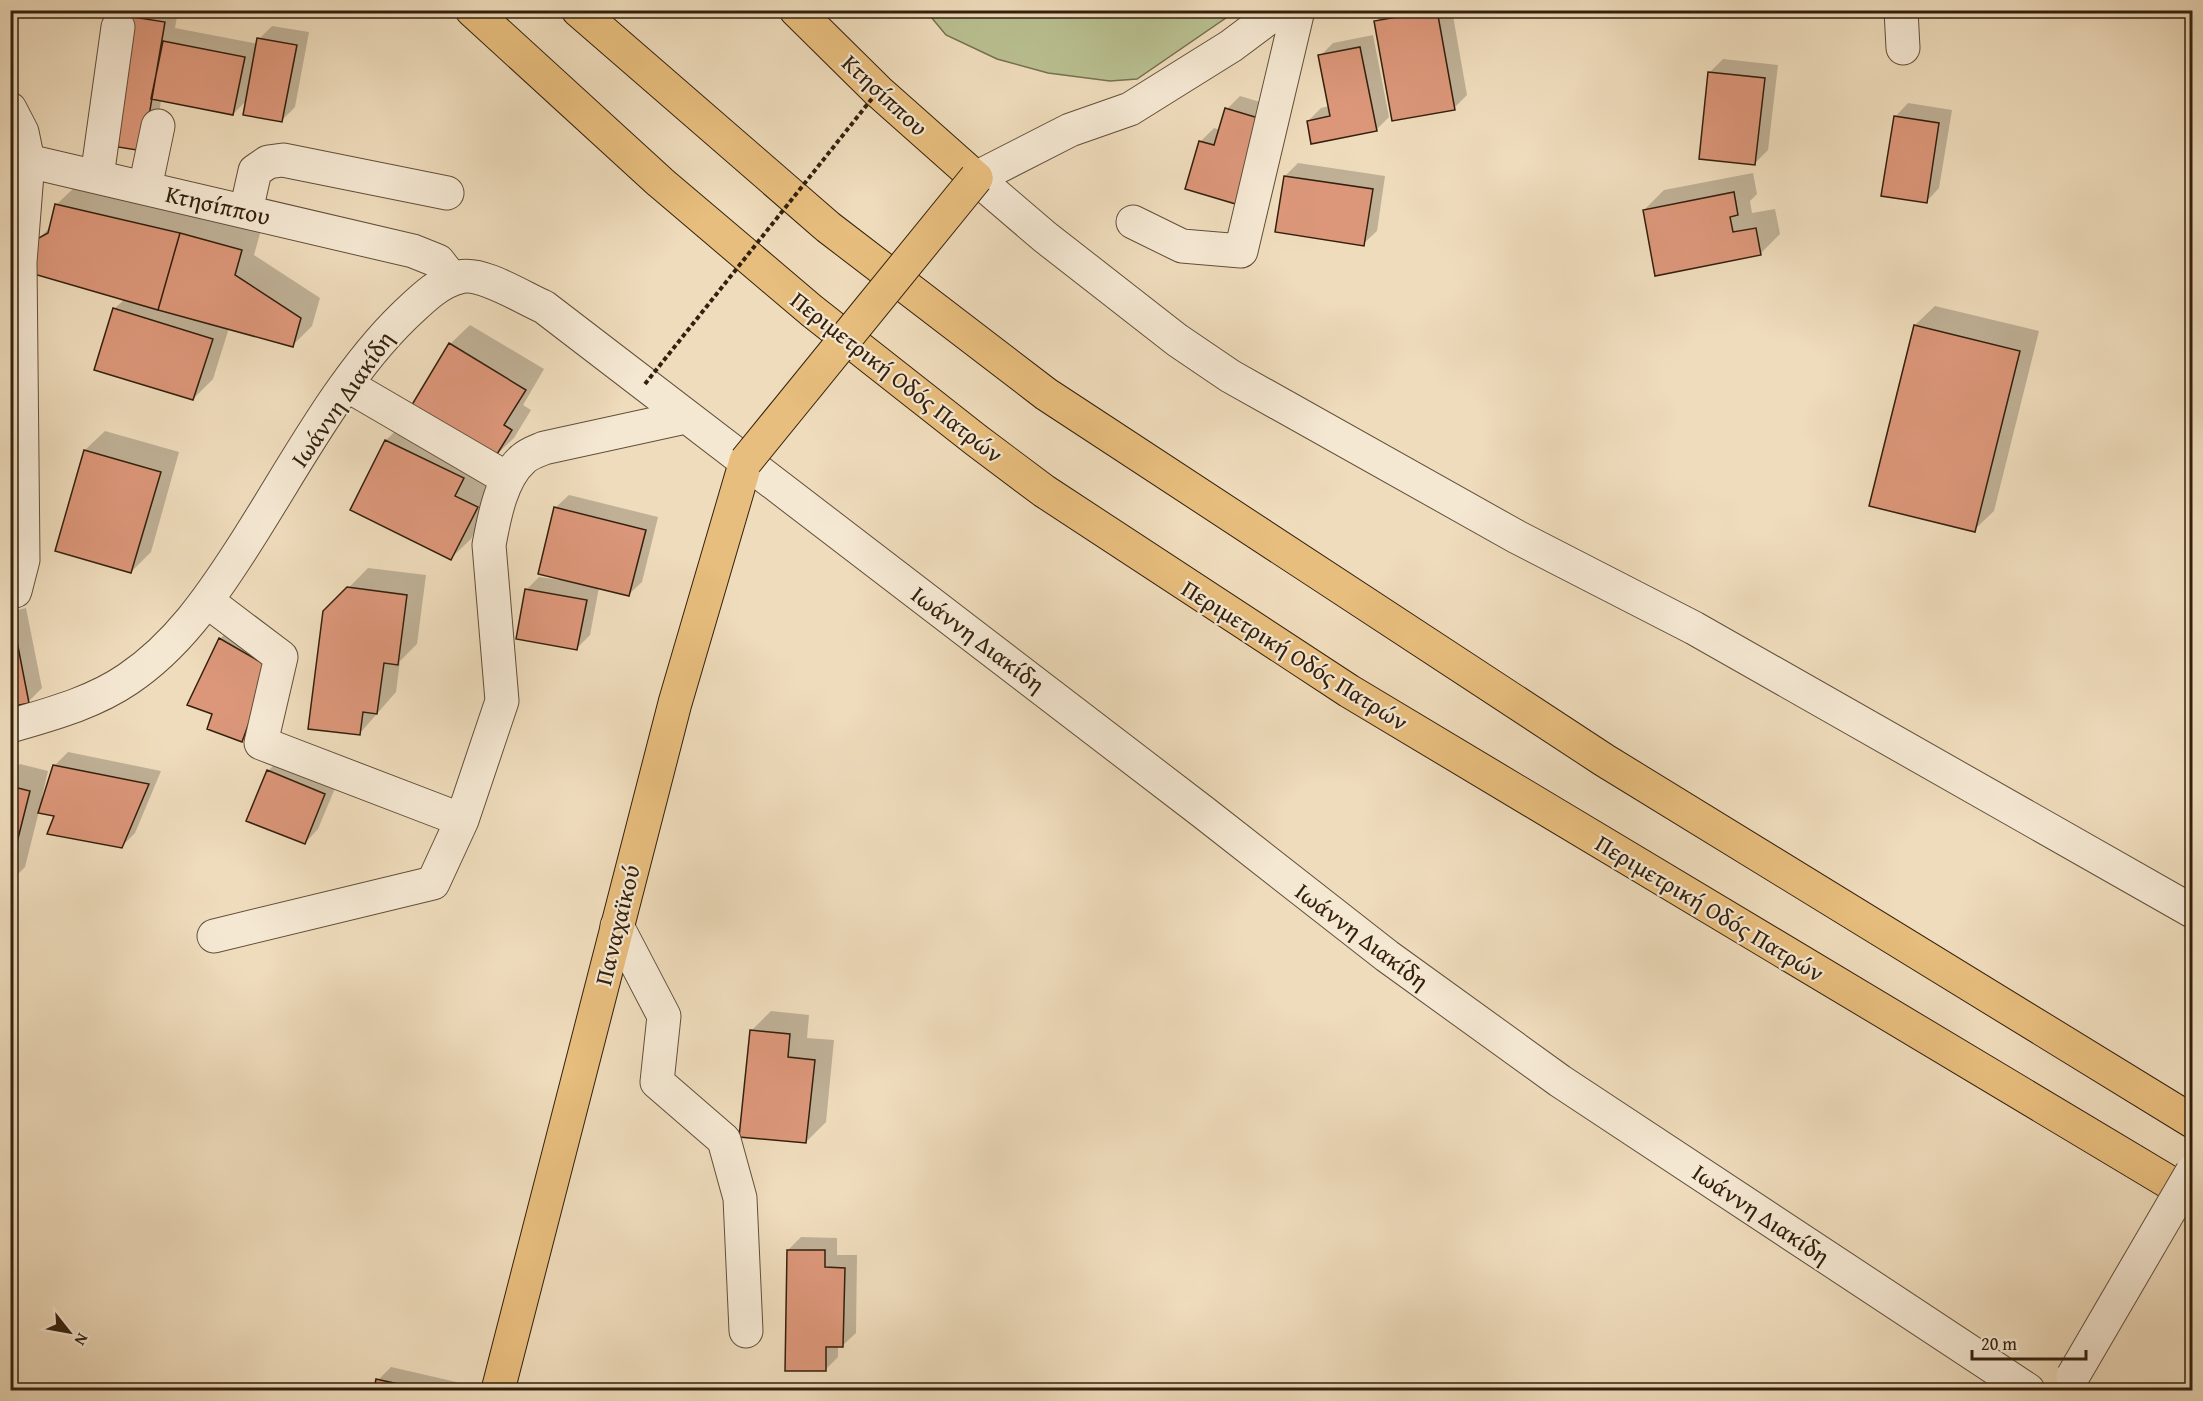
<svg xmlns="http://www.w3.org/2000/svg" width="2203" height="1401" font-family="'Gentium Book Plus',serif">
	<style>
		.green { fill: #b9c091; stroke: #76704f; stroke-width: 1.5 }
		.shadow { fill: #0003 }
		.building { fill: #dc977a; stroke: #33200d; stroke-width: 1.5 }
		.lines { fill: none; stroke-linecap: round; stroke-linejoin: round }
		.minor-casing { stroke: #624f39; stroke-width: 35 }
		.major-casing { stroke: #33200d; stroke-width: 35 }
		.highway-casing { stroke: #33200d; stroke-width: 35 }
		.minor { stroke: #f5e8d3; stroke-width: 33 }
		.major { stroke: #e8be7e; stroke-width: 33 }
		.highway { stroke: #e8be7e; stroke-width: 33 }
		.minor-bridge-casing { stroke: #624f39; stroke-width: 35; stroke-linecap: butt }
		.major-bridge-casing { stroke: #33200d; stroke-width: 35; stroke-linecap: butt }
		.path-bridge { stroke: #33200d; stroke-width: 4; stroke-dasharray: 4.5 3; stroke-linecap: butt }
		.minor-bridge { stroke: #f5e8d3; stroke-width: 33 }
		.major-bridge { stroke: #e8be7e; stroke-width: 33 }
		.labels { text-anchor: middle; dominant-baseline: central; stroke-width: 4.5; stroke-linejoin: round; paint-order: stroke }
		.street-label { font-size: 24px; fill: #33200d; stroke: #f5e8d3 }
	</style>
	<rect width="100%" height="100%" fill="#efdcbc"/>
	<filter id="stains"><feTurbulence type="fractalNoise" baseFrequency=".00333" numOctaves="4"/><feColorMatrix values="0 0 0 0 .2 0 0 0 0 .09 0 0 0 0 .02 0 0 0 .5 -.17"/></filter>
	<radialGradient id="worn" r=".72"><stop offset=".6" stop-color="#630" stop-opacity="0"/><stop offset="1" stop-color="#630" stop-opacity=".3"/></radialGradient>
	<path class="green" d="M926,11H1236L1137,79L1110,81L1048,73L997,59L946,35Z"/>
	<path class="shadow" d="M134,10H178L175,28L258,44L259,39L272,26L309,32L295,107L282,120L248,99L233,114L161,100L156,137L142,150L129,16Z
		M1387,10H1452L1467,95L1454,108L1376,22Z
		M1373,35L1389,117L1376,130L1308,121L1321,108L1330,106L1320,56L1333,43Z
		M1723,59L1778,65L1768,150L1755,163L1710,72Z
		M1240,96L1277,107L1187,188L1201,141L1214,128L1220,130L1227,109Z
		M1908,103L1952,110L1939,188L1926,202L1895,117Z
		M1298,163L1385,176L1377,231L1363,244L1285,176Z
		M1753,173L1757,194L1750,201L1752,213L1775,209L1780,234L1760,254L1644,210L1664,190Z
		M77,185L261,230L254,255L320,298L312,326L292,346L229,328L213,379L193,399L114,309L125,299L37,241L51,226L57,204Z
		M1935,306L2039,331L1994,511L1974,530L1915,325Z
		M470,325L544,369L523,405L531,410L514,438L494,457L450,344Z
		M406,421L496,487L471,539L451,558L352,509L386,440Z
		M105,431L179,452L151,552L131,572L56,550L85,450Z
		M569,495L658,517L642,582L628,595L599,587L590,635L577,648L526,590L539,577L560,580L555,508Z
		M368,568L426,575L417,644L400,661L396,692L360,733L325,612Z
		M26,608L42,688L29,701L10,705V612Z
		M233,625L282,653L255,727L242,740L214,713L189,704L220,639Z
		M68,752L161,771L135,833L121,847L56,814L39,811L25,867L10,882V772L20,764L48,771L42,797L45,798L55,765Z
		M281,758L338,781L318,829L305,843L268,771Z
		M771,1011L809,1015L807,1038L834,1040L826,1122L806,1142L751,1031Z
		M801,1237L837,1238V1255H857L856,1333L842,1346H838V1357L825,1370L788,1250Z
		M391,1367L465,1384L463,1390H375L378,1380Z"/>
	<path class="building" d="M1437,10L1455,110L1392,121L1374,21Z
		M127,16L165,22L143,151L105,145Z
		M257,38L297,45L282,122L243,115Z
		M163,41L245,57L233,115L151,99Z
		M1360,47L1377,131L1311,144L1307,121L1330,116L1318,55Z
		M1708,72L1765,78L1755,165L1699,159Z
		M1225,108L1265,120L1239,205L1185,189L1199,141L1214,145Z
		M1894,116L1939,123L1927,203L1881,196Z
		M1284,176L1373,189L1364,246L1275,232Z
		M1734,192L1738,215L1730,217L1733,232L1756,228L1761,255L1655,276L1643,210Z
		M55,204L180,233L158,310L27,272L35,240L48,233Z
		M180,233L242,250L235,275L301,318L293,347L158,310Z
		M113,308L213,339L193,400L94,370Z
		M1914,325L2020,351L1975,532L1869,506Z
		M449,343L526,390L504,425L512,430L494,459L410,408Z
		M385,440L464,478L455,496L478,507L451,560L350,510Z
		M84,450L161,472L131,573L55,551Z
		M554,507L646,530L629,596L538,574Z
		M347,587L407,595L398,665L384,663L377,714L363,712L360,735L308,729L323,611Z
		M525,589L587,600L577,650L516,639Z
		M10,621H13L29,703L10,707Z
		M219,638L269,667L242,742L207,729L212,714L187,705Z
		M53,765L149,784L122,848L47,834L54,816L38,813Z
		M267,770L325,794L305,844L246,821Z
		M10,786L30,791L10,870Z
		M750,1030L790,1034L788,1057L815,1060L806,1143L739,1137Z
		M787,1250H825V1267L845,1268L843,1347H826V1371H785Z
		M376,1379L425,1390H374Z"/>
	<g class="lines">
		<g class="minor-casing">
			<path id="minor" d="M1279,10L1231,46L1130,109L1070,130L976,178L1045,237L1177,340L1230,376L1517,537L1694,628L2192,911
				M1901,10L1903,48
				M10,109L22,132L28,161L413,251L438,261L452,279
				M97,177L118,27
				M145,188L158,126
				M246,211L255,171L268,162L283,160L447,193
				M1133,222L1182,246L1241,251L1298,10
				M347,385L508,479
				M10,592L15,591L23,560L20,262L28,161
				M207,601L281,657L261,743L462,820
				M10,726C51,714 93,703 128,679C177,646 210,598 241,550C291,473 339,379 404,316C420,301 438,282 460,277C481,271 523,298 544,307L1203,812L1387,956L1560,1081L2028,1390
				M617,926L664,1016L657,1082L724,1140L740,1198L746,1331
				M214,936L433,883L462,820L502,701L489,545C494,518 501,478 523,459C528,454 537,451 544,448L686,417"/>
		</g>
		<g class="major-casing">
			<path id="major" d="M796,10L878,91L976,178
				M498,1390L675,703L746,461"/>
		</g>
		<g class="highway-casing">
			<path id="highway" d="M472,10L660,182L812,311L976,440L1044,491L1349,691L2192,1196
				M578,10L828,227L1046,394L1604,760L2192,1121"/>
		</g>
		<use href="#minor" class="minor"/>
		<use href="#major" class="major"/>
		<use href="#highway" class="highway"/>
		<g class="minor-bridge-casing">
			<path id="minor-bridge" d="M2073,1376L2192,1172"/>
		</g>
		<g class="major-bridge-casing">
			<path id="major-bridge" d="M746,461L976,178"/>
		</g>
		<path class="path-bridge" d="M645,384L878,91"/>
		<use href="#minor-bridge" class="minor-bridge"/>
		<use href="#major-bridge" class="major-bridge"/>
	</g>
	<g class="labels">
		<g class="street-label">
			<text transform="translate(885 95) rotate(43)">Κτησίππου</text>
			<text transform="translate(218 205) rotate(13)">Κτησίππου</text>
			<text transform="translate(897 377) rotate(38)">Περιμετρική Οδός Πατρών</text>
			<text transform="translate(342 399) rotate(-55)">Ιωάννη Διακίδη</text>
			<text transform="translate(978 639) rotate(37)">Ιωάννη Διακίδη</text>
			<text transform="translate(1295 655) rotate(32)">Περιμετρική Οδός Πατρών</text>
			<text transform="translate(1710 908) rotate(31)">Περιμετρική Οδός Πατρών</text>
			<text transform="translate(617 925) rotate(-76)">Παναχαϊκού</text>
			<text transform="translate(1362 936) rotate(37)">Ιωάννη Διακίδη</text>
			<text transform="translate(1761 1214) rotate(34)">Ιωάννη Διακίδη</text>
		</g>
	</g>
	<rect width="2203" height="1401" fill="none" stroke="#efdcbc" stroke-width="36"/>
	<rect x="12" y="12" width="2179" height="1377" fill="none" stroke="#33200d" stroke-width="3"/>
	<rect x="18" y="18" width="2167" height="1365" fill="none" stroke="#33200d" stroke-width="1.5"/>
	<g transform="translate(69 1332) rotate(121)" stroke="#f5e8d3" stroke-width="4.5" paint-order="stroke">
	<path d="M0-4.5L10 22L0 15L-10 22Z" fill="#33200d"/>
	<text y="-9" font-size="16" font-weight="bold" text-anchor="middle" fill="#33200d">N</text>
	</g>
	<path d="M1972 1350v9h114v-9" fill="none" stroke="#33200d" stroke-width="3"/>
	<text x="1981" y="1350" font-size="18" fill="#33200d" stroke="#f5e8d3" stroke-width="4.5" paint-order="stroke">20 m</text>
	<rect width="100%" height="100%" filter="url(#stains)"/>
	<rect width="100%" height="100%" fill="url(#worn)"/>
</svg>
